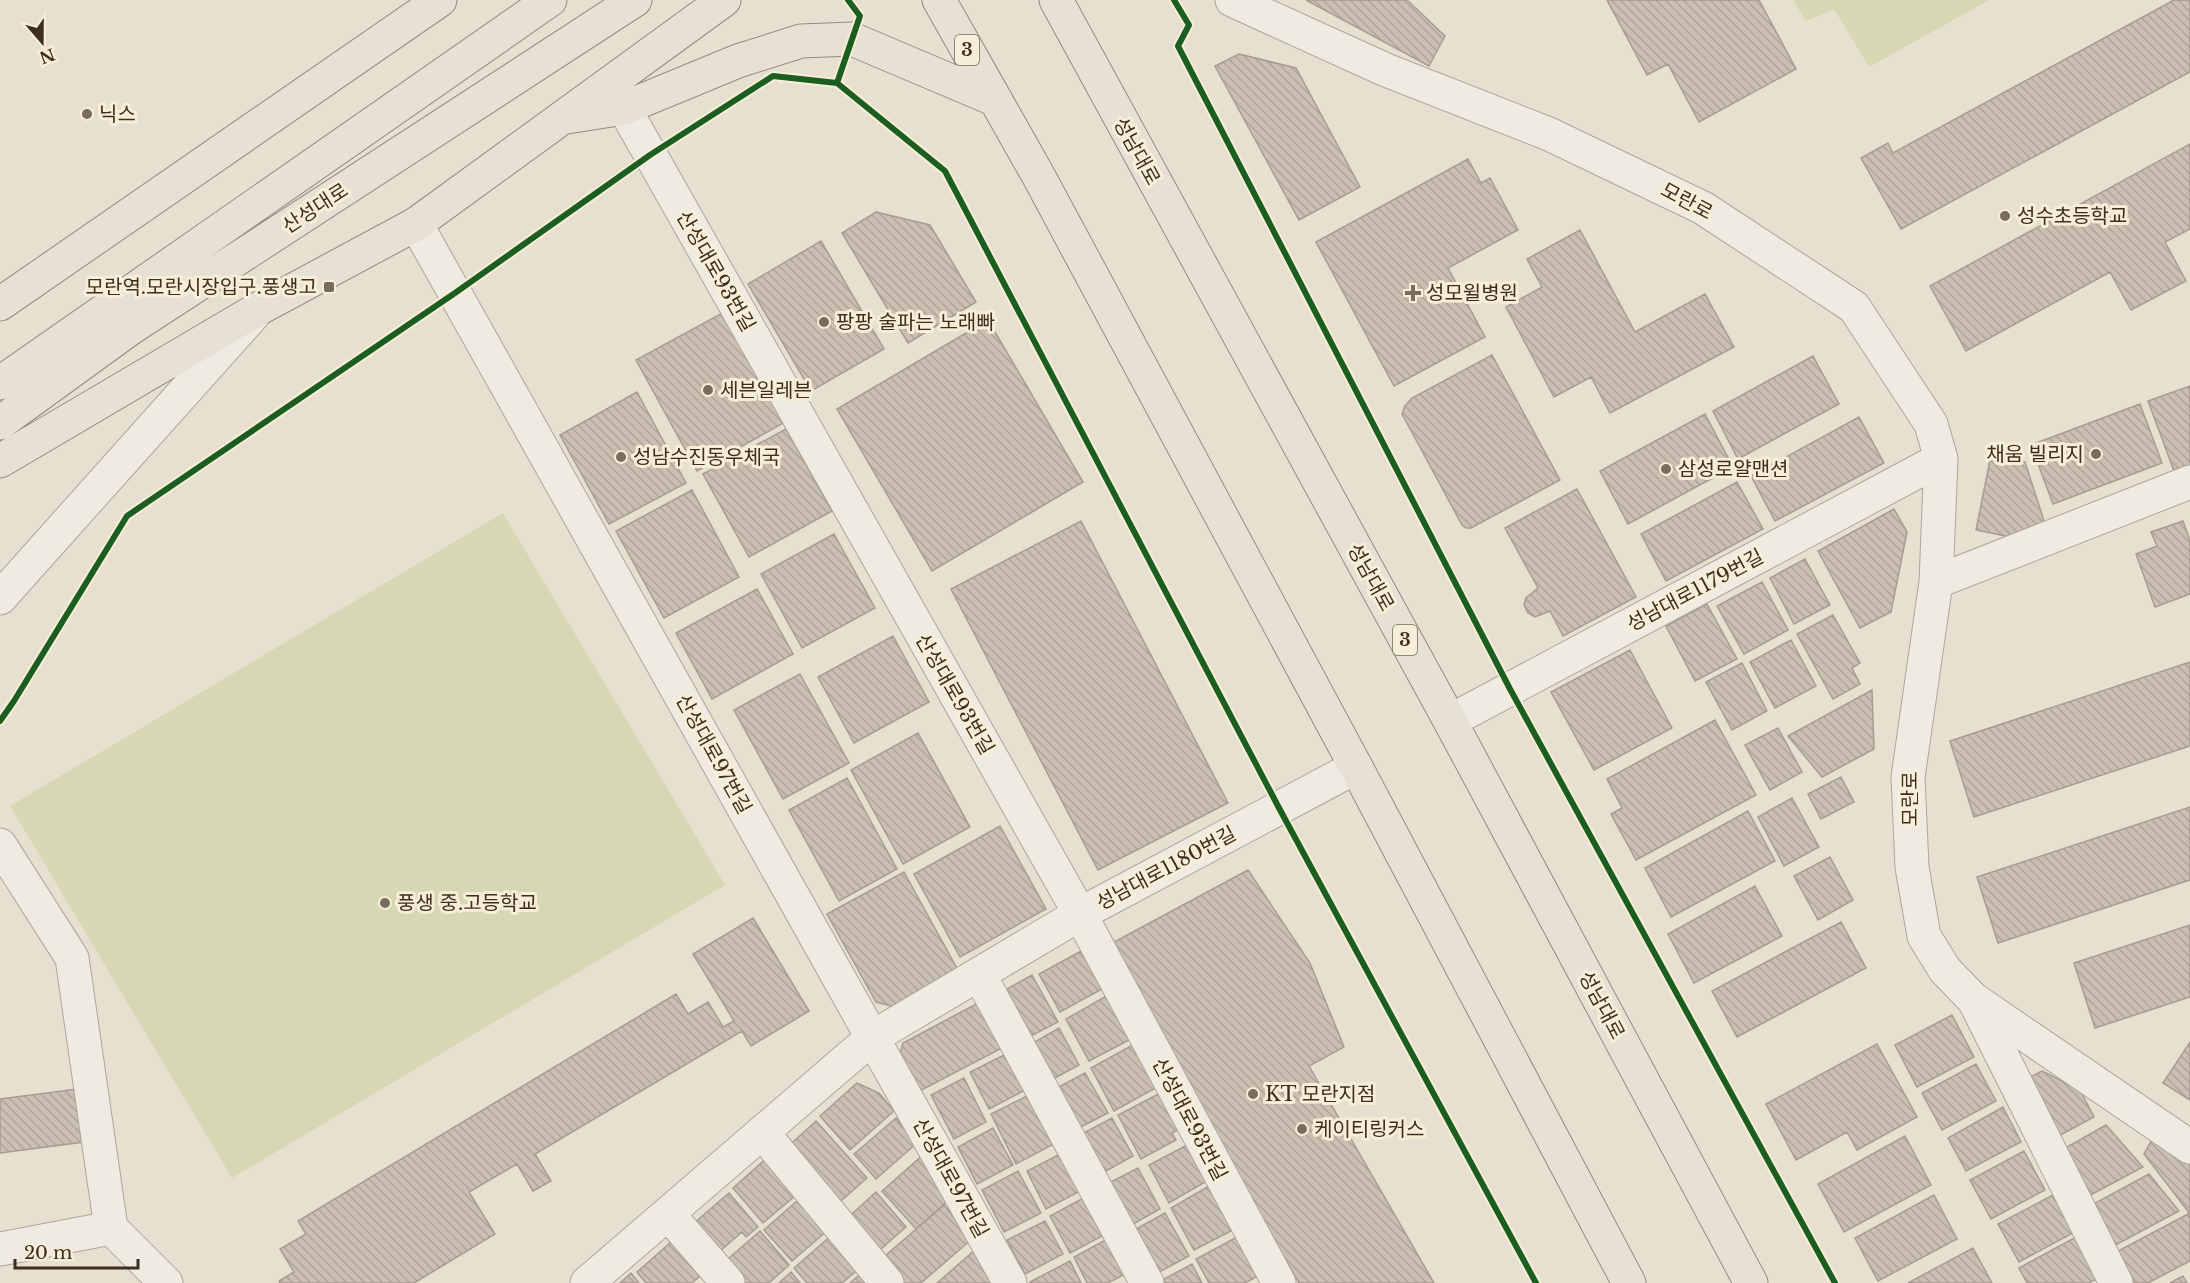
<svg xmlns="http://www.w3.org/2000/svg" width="2190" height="1283" font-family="'Libre Baskerville','Noto Sans KR',serif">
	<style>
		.pitch { fill: #d6d7b3 }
		.building { fill: url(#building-back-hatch); stroke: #a89c90; stroke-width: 1.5 }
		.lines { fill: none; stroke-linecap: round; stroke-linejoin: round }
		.minor-casing { stroke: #ada599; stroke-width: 35 }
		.major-casing { stroke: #928b80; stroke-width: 35 }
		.path { stroke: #c8c2b9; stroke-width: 4; stroke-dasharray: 4.5 3; stroke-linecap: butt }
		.minor { stroke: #efebe3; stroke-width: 33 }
		.major { stroke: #e6e1d4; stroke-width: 33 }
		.cycleway-casing { stroke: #f7eed8; stroke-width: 10 }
		.cycleway { stroke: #1b5e20; stroke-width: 6 }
		.poi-dot { fill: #786c5e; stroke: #f7eed8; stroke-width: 2 }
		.labels { text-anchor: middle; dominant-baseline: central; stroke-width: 6; stroke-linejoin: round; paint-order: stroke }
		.shield { fill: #f7eed8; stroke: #756857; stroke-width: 1.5 }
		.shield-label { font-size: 18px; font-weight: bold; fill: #3d2e20 }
		.poi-label { font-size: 20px; fill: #3d2e20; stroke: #f7eed8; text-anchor: start }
		.street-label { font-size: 20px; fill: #3d2e20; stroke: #f7eed8 }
	</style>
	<defs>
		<pattern id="building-back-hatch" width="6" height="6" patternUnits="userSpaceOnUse" patternTransform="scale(1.5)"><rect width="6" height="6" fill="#cbbfb2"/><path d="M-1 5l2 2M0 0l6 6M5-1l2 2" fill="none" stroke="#afa499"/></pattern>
	</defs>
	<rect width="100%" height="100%" fill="#e7e0d1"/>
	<path class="pitch" d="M1793,0H1989L1869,67L1834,9L1806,21Z
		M503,513L725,885L232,1178L10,806Z"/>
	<path class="building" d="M1306,0H1407L1445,36L1429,66Z
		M1607,0H1759L1796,69L1699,122L1668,64L1647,75Z
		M2174,0H2190V72L1901,229L1861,158L1888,143L1893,153Z
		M1239,54L1296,68L1360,187L1299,220L1215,66Z
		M2190,144V229L2165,242L2186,281L2131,310L2110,272L1966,351L1930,286Z
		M1468,159L1481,183L1490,178L1518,230L1448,268L1485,337L1394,386L1316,242Z
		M876,212L930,225L976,302L908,343L842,233Z
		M1580,230L1635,332L1705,294L1734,347L1610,413L1591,377L1554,397L1506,307L1542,287L1527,259Z
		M821,241L884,349L811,391L748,284Z
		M726,311L787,421L697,471L636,360Z
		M988,320L1083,482L932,571L837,409Z
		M1492,355L1560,480L1471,528H1466L1462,525L1402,414L1405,406L1412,398Z
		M1813,356L1839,404L1738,459L1713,411Z
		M2190,386V465L2174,471L2148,401Z
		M637,392L686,483L609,524L560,435Z
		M2140,404L2162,463L2053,504L2031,445Z
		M1705,414L1733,467L1628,524L1600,471Z
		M1859,417L1884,463L1775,521L1751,476Z
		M786,429L832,511L749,557L703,474Z
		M1991,455L2025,462L2047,530L2020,539L1976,530Z
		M1737,482L1763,529L1666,581L1641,534Z
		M1577,489L1636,597L1563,636L1550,611L1535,617L1528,613L1524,605L1526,598L1538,588L1505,528Z
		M692,490L739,577L664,618L616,531Z
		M1894,509L1907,532L1891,612L1860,628L1818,551Z
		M1081,521L1228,803L1098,870L951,589Z
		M2183,521L2190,541V594L2155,607L2136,554L2157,546L2151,532Z
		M834,534L875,608L802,648L761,574Z
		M1805,559L1830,605L1794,624L1770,578Z
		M1762,582L1788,630L1744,654L1717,606Z
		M757,589L793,654L712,699L676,633Z
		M1707,604L1737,659L1695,681L1666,626Z
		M1833,615L1860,663L1852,668L1860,684L1833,699L1797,634Z
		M893,636L929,702L854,743L818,677Z
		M1791,640L1816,686L1775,708L1750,662Z
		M1630,650L1672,728L1594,770L1551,692Z
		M2190,662V746L1974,817L1950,741Z
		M1742,663L1767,711L1732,730L1706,682Z
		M800,674L849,763L783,799L734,710Z
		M1872,690L1874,749L1822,777L1788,736Z
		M1715,720L1756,795L1636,860L1611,814L1622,808L1607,779Z
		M1778,728L1802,772L1770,790L1745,745Z
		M918,733L970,827L903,864L851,770Z
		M1841,777L1854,802L1821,819L1808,794Z
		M847,778L897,869L839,901L789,810Z
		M1792,798L1819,847L1784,866L1758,817Z
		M2190,807V880L1998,943L1977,877Z
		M1748,811L1775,861L1671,917L1645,868Z
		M1000,826L1046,909L960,957L914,874Z
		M1830,857L1853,900L1818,920L1794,876Z
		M1248,870L1310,963L1344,1047L1309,1066L1434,1283H1299L1103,948Z
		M904,872L959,972L895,1007L876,1002L827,914Z
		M1755,886L1782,936L1694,983L1668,934Z
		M753,918L809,1011L751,1046L742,1031L535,1154L551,1181L533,1191L517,1164L469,1192L495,1234L414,1283H280L279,1281L294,1272L280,1249L306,1234L298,1221L676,994L688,1014L708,1002L723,1027L734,1021L693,954Z
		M1841,922L1866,968L1737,1037L1712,991Z
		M2190,925V997L2095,1028L2074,963Z
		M1081,951L1102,989L1060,1012L1039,974Z
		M1032,975L1058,1022L1023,1040L998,994Z
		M1108,995L1131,1039L1089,1061L1066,1019Z
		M980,1002L1004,1047L912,1095L897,1065L903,1043Z
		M1952,1015L1974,1057L1917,1087L1895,1045Z
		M1059,1028L1079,1065L1046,1083L1026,1047Z
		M1138,1042L1161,1085L1114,1111L1091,1068Z
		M2190,1042V1100L2163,1083Z
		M1877,1044L1917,1117L1857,1150L1847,1132L1796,1160L1766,1104Z
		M1008,1053L1027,1089L989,1109L970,1072Z
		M1976,1064L1996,1101L1942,1130L1922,1093Z
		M2042,1071L2080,1090L2094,1117L2055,1138L2024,1080Z
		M1085,1073L1108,1113L1071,1132L1049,1092Z
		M964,1078L986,1122L954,1139L931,1095Z
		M857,1083L879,1093L894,1111L850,1150L820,1116Z
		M77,1089L84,1142L0,1153V1099Z
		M1164,1091L1183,1127L1172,1133L1176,1140L1141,1159L1118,1115Z
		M1029,1095L1054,1144L1016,1164L991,1114Z
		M2003,1107L2021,1142L1966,1171L1948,1138Z
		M896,1118L917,1143L876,1179L854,1154Z
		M1112,1118L1133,1156L1097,1176L1076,1137Z
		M816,1121L867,1178L833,1208L783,1151Z
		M2106,1125L2143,1167L2085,1198L2060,1151Z
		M993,1128L1013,1165L977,1184L958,1147Z
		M2155,1134L2190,1162V1214L2144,1154Z
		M1905,1136L1931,1185L1844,1232L1818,1184Z
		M1187,1145L1207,1181L1169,1203L1149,1165Z
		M2024,1151L2045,1190L1991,1219L1970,1180Z
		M1064,1152L1084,1189L1046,1209L1027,1171Z
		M923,1155L950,1199L916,1229L882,1191Z
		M769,1156L801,1191L763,1223L733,1188Z
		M1138,1168L1160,1209L1126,1228L1103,1186Z
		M1018,1171L1041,1213L1004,1232L982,1190Z
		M2149,1174L2179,1211L2110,1248L2088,1207Z
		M1209,1186L1233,1230L1194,1250L1171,1208Z
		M807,1192L835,1224L792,1261L764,1230Z
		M876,1192L906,1227L873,1256L843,1222Z
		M729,1193L758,1227L746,1237L742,1232L712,1258L687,1229Z
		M1089,1195L1108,1233L1070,1253L1050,1216Z
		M1934,1195L1957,1239L1878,1281L1855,1238Z
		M2053,1195L2073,1233L2019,1262L1998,1224Z
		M944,1205L972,1239L921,1283H897L878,1262Z
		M1165,1213L1189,1256L1150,1277L1127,1234Z
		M2188,1214L2190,1217V1261L2148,1283H2135L2118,1251Z
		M1045,1221L1063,1254L1025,1274L1007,1240Z
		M760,1231L789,1265L769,1283H737L721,1265Z
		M833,1234L861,1267L842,1283H807L794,1268Z
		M2078,1236L2100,1277L2089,1283H2027L2019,1268Z
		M1237,1237L1258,1276L1245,1283H1209L1196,1259Z
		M1109,1238L1127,1273L1108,1283H1087L1074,1257Z
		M671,1242L700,1276L692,1283H646L637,1272Z
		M1973,1248L1992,1283H1908Z
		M975,1250L996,1283H937Z
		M1070,1261L1081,1283H1030V1282Z
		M1192,1264L1202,1283H1157Z
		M864,1271L874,1283H850Z
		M791,1272L800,1283H779Z
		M631,1273L639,1283H620Z
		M2183,1276L2187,1283H2170Z"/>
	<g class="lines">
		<g class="minor-casing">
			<path id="minor" d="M1232,0L1386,70L1549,134L1703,208L1854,307L1931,424L1941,459L1936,582L1908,777L1912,867L1924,936L1945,970L1973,999L2190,1147
				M624,108L1080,914L1279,1283
				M416,224L1010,1283
				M1936,582L2190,482
				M0,598L253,315
				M1450,721L1941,459
				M0,845L72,958L111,1228L0,1249
				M979,974L1147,1283
				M1974,1000L2116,1283
				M762,1132L887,1283
				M668,1214L728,1283
				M111,1228L166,1283
				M587,1283L873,1037L1080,914L1356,767"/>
		</g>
		<g class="major-casing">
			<path id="major" d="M939,0L1038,175L1356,767L1629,1283
				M1056,0L1450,721L1751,1283
				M567,117L624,108L738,61L801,41L852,39L996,100
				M0,304L440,0
				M0,383L550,0
				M0,423L131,328L635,0
				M0,461L258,309L416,224L724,0"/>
		</g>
		<path class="path" d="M1178,46L1262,208"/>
		<use href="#minor" class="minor"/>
		<use href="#major" class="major"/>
		<g class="cycleway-casing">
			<path id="cycleway" d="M1174,0L1189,25L1178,46L1510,689L1835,1283
				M837,83L860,16L848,0
				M0,721L14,701L127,516L455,293L650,155L773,76L837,83L945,171L1279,808L1536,1283"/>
		</g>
		<use href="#cycleway" class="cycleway"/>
	</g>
	<g class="poi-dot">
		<circle cx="87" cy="114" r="6"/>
		<circle cx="2005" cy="216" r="6"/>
		<rect x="323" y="281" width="12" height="12" rx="3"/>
		<path d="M1410 284h6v6h6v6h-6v6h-6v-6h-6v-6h6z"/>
		<circle cx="824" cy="322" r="6"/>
		<circle cx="708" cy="390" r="6"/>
		<circle cx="2096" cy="454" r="6"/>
		<circle cx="621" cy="457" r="6"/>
		<circle cx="1666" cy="469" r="6"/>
		<circle cx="385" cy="903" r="6"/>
		<circle cx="1253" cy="1094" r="6"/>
		<circle cx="1302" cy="1129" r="6"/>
	</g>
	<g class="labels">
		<g class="shield">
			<rect x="955" y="35" width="24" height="30" rx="4.5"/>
			<rect x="1393" y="625" width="24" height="30" rx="4.5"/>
		</g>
		<g class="shield-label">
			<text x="967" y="50">3</text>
			<text x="1405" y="640">3</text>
		</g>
		<g class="poi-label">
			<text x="99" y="114">닉스</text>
			<text x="2017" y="216">성수초등학교</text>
			<text x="317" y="287" text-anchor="end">모란역.모란시장입구.풍생고</text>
			<text x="1426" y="293">성모윌병원</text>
			<text x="836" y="322">팡팡 술파는 노래빠</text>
			<text x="720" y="390">세븐일레븐</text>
			<text x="2084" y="454" text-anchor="end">채움 빌리지</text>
			<text x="633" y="457">성남수진동우체국</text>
			<text x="1678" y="469">삼성로얄맨션</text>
			<text x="397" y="903">풍생 중.고등학교</text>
			<text x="1265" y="1094">KT 모란지점</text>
			<text x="1314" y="1129">케이티링커스</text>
		</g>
		<g class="street-label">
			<text transform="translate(1137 151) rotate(61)">성남대로</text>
			<text transform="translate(1687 201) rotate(28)">모란로</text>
			<text transform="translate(315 208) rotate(-33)">산성대로</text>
			<text transform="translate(716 271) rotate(60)">산성대로93번길</text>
			<text transform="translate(1371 577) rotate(61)">성남대로</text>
			<text transform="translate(1695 590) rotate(-28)">성남대로1179번길</text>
			<text transform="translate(955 694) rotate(60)">산성대로93번길</text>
			<text transform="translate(714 754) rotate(61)">산성대로97번길</text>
			<text transform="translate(1910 799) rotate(-90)">모란로</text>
			<text transform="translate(1166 868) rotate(-28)">성남대로1180번길</text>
			<text transform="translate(1602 1005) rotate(62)">성남대로</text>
			<text transform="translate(1190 1119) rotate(62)">산성대로93번길</text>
			<text transform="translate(951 1178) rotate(61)">산성대로97번길</text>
		</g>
	</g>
	<g transform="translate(42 42) rotate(160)" stroke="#f7eed8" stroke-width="4.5" paint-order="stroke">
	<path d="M0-4.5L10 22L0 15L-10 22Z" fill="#3d2e20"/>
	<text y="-9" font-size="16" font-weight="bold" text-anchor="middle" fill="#3d2e20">N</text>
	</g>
	<path d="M15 1259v9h123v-9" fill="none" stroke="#3d2e20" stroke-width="3"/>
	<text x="24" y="1259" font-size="18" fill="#3d2e20" stroke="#f7eed8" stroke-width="4.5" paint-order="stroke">20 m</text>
</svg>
